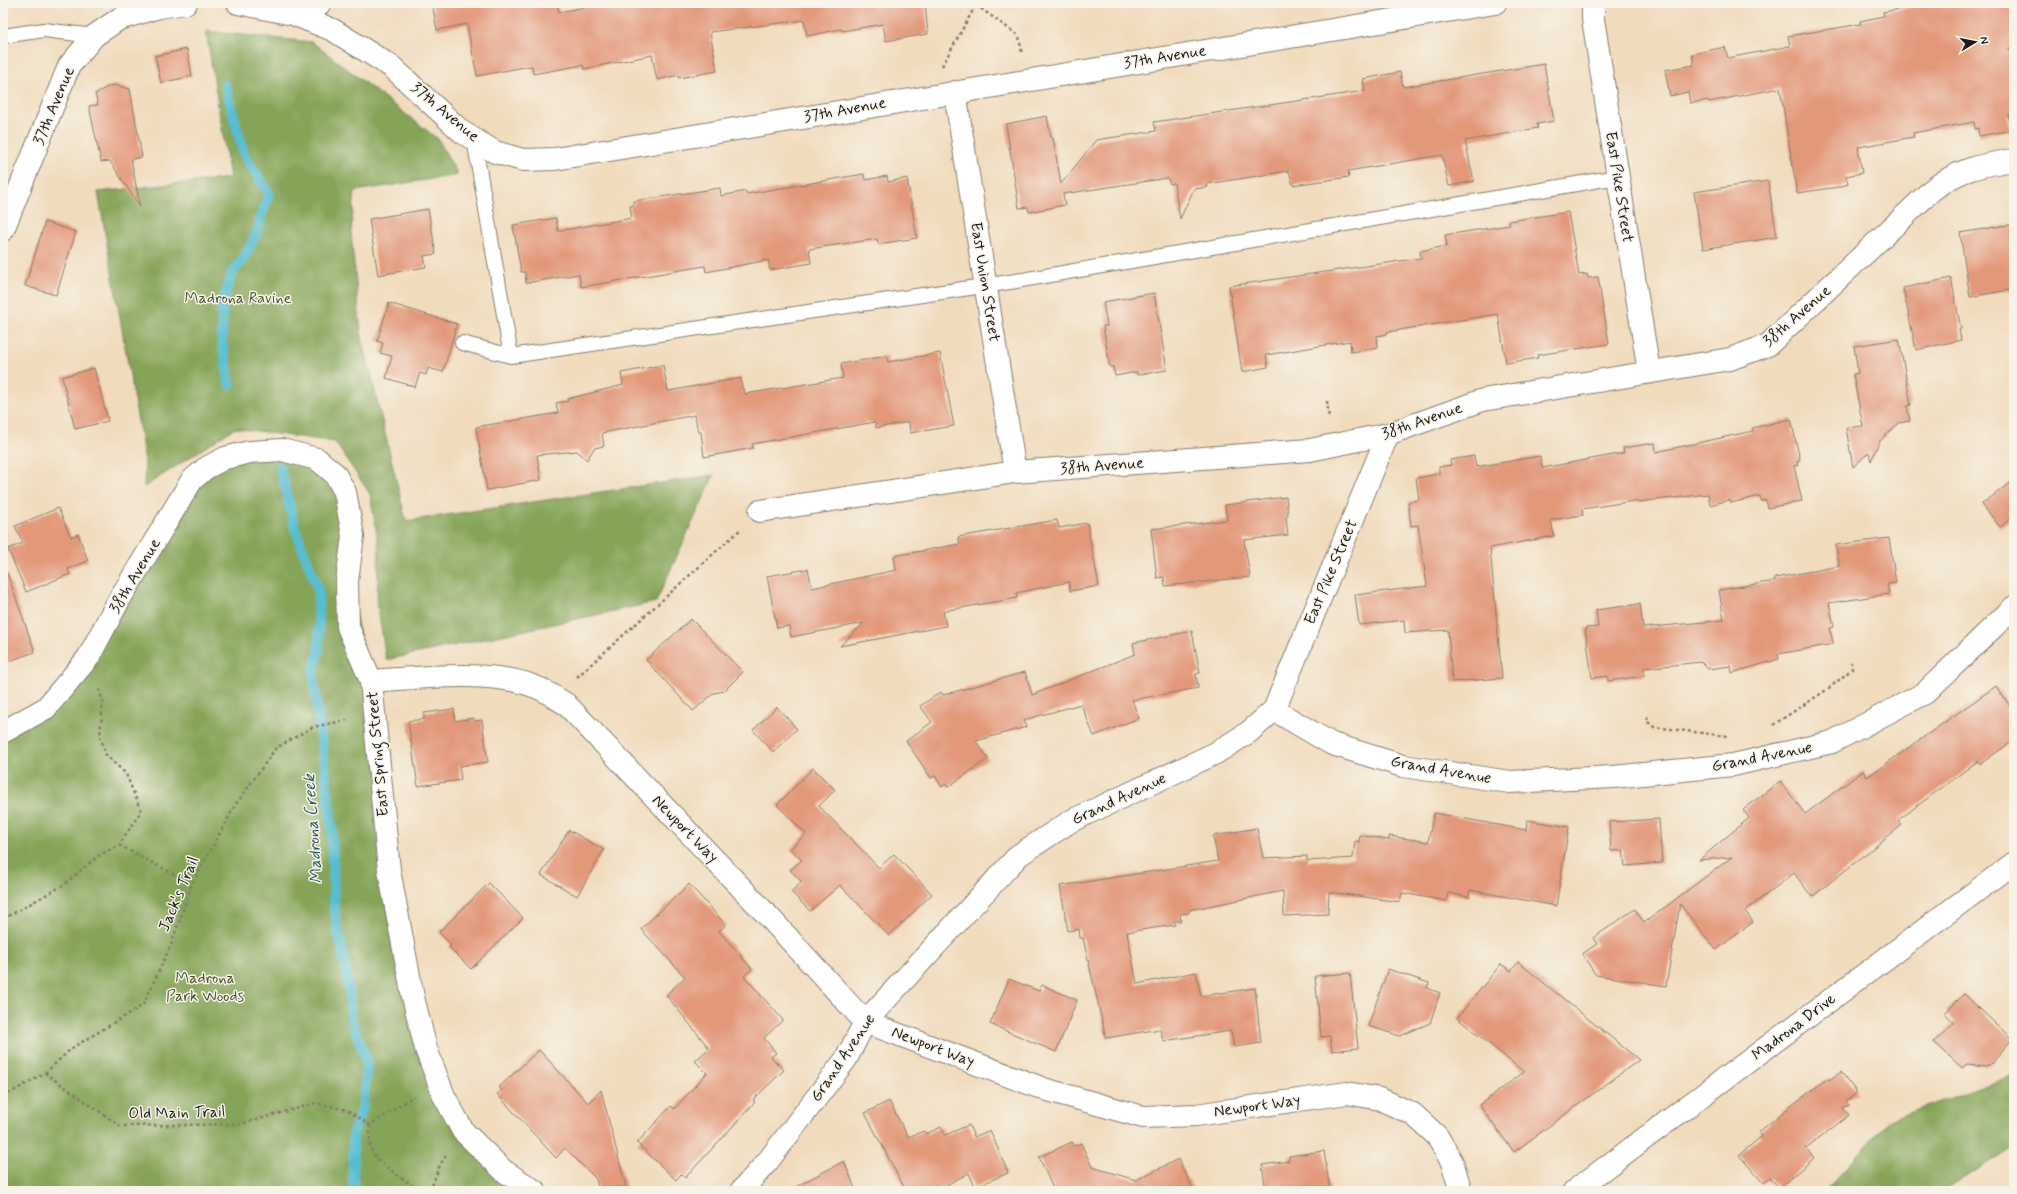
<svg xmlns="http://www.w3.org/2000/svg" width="2017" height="1194" font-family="Mynerve,sans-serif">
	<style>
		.forest { fill: #85a458; stroke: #50603a }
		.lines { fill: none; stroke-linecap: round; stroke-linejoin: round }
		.stream { stroke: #55bed1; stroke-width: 10 }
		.building { fill: #e3987a }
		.service-casing { stroke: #867c6c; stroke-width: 16 }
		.minor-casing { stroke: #867c6c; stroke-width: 24 }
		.tertiary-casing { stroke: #867c6c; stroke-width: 24 }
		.path { stroke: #867c6c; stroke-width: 2.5; stroke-dasharray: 3 3; stroke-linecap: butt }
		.service { stroke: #fff; stroke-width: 14 }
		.minor { stroke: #fff; stroke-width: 22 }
		.tertiary { stroke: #fff; stroke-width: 22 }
		.labels { text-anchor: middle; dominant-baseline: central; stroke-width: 3; stroke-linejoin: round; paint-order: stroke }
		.street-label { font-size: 16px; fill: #1c1c1c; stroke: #f7f3e8 }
		.park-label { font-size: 16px; fill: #4d5434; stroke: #f7f3e8 }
		.water-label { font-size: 17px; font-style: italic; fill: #335d64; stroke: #f7f3e8 }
	</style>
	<rect width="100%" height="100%" fill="#f7f3e8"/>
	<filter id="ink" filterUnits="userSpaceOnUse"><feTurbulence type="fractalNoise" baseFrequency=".025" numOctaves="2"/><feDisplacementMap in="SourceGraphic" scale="8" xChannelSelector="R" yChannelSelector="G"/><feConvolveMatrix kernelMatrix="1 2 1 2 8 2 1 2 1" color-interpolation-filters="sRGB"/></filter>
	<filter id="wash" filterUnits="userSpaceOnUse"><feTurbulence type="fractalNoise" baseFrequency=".012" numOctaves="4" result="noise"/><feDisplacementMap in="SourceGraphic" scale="16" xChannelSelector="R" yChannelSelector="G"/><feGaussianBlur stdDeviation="0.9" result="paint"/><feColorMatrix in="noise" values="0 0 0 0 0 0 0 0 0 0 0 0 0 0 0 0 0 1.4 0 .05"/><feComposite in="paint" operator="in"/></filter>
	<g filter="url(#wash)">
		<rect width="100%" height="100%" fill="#f1dbbd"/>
		<path class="forest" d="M206,31L312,42L438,139L458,175L355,191L351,233L361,333L406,521L714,475L656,602L386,660L377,601L379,547L370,494L335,442L235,428L144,487L145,461L98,192L230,178Z
			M225,458L317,459L345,492L347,581L371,681L389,870L444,1096L504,1171L501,1191H3V732L46,708L192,480Z
			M2014,1075V1146L1951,1187L1941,1191H1825L1890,1120Z"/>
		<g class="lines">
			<path class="stream" d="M225,85L245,157L269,193L256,234L246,255L231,275L222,305V341L230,385
				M280,467L295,528L318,589L319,650L313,673L332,828L334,910L347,976L352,1022L367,1062L363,1106L353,1133V1191"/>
		</g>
		<g id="blocks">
			<path class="building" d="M432,3H557L559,12L606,3H925L928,34L886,41L883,24L842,31L841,29L807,36L804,20L710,32L717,71L679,78V75L657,80L652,55L584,69L583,65L533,74L532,66H530L477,76L467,24L437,30Z
				M1935,3H2014V47L2009,48L2014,76V114L2008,115L2011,130L1979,136L1978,128L1975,129L1974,122L1913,133L1914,137L1858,147L1862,173L1846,176L1848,184L1839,187L1797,193L1780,88L1709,102L1708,100L1690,103L1688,92L1670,96L1665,70L1694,65L1692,54L1725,47L1728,58L1790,46L1788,36L1861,24L1860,21L1884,16L1883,12Z
				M187,49L192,76L161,83L155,56Z
				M1544,64L1554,121L1537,124L1538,128L1465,141L1474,181L1449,186L1442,155L1348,171L1349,177L1293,185L1289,171L1207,184L1208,187L1194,189L1180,219L1174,183L1170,184L1168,178L1063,194L1065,205L1029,212L1028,207L1019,208L1006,124L1047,116L1051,138H1053L1061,184L1096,140L1156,131L1154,122L1365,91L1363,79L1400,72L1403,87Z
				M114,85L130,89L142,157L131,159L140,207L110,161L101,162L89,106L98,105L95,94L107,87Z
				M864,174L865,180L887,176L888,182L907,178L917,238L878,244L877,239L809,249L811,263L770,270L768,260L706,272L705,266L581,287L579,274L526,283L525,272H521L513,225L556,218L558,231L632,218L630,206L634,205V201L720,188L721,196L746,191V194Z
				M1768,181L1777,237L1703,249L1694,192Z
				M428,209L436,254L424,256L426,267L378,275L369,219Z
				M1568,212L1579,275L1587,274L1588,278L1598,277L1609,344L1537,355L1538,358L1506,363L1498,314L1387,332V334L1377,336L1378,348L1351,352L1350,341L1266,355L1268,367L1242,372L1229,286L1421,258L1420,251L1447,246L1445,235L1510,225L1509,221Z
				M45,222L76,232L56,295L25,286Z
				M2014,224V289L1970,297L1960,233Z
				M1951,278L1961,329L1959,330L1961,340L1916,350L1903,288Z
				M1154,293L1167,370L1137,375V372L1115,376L1113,367H1110L1103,326H1107L1103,302Z
				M389,303L457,324L443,372L428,368L426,375L420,373L415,387L386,378L392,356L380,353L383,343L377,341Z
				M1899,339L1911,405L1907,406L1910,421L1899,423L1879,442L1871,461L1869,452L1853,467L1846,428L1863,426L1853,374L1858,373L1854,346Z
				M940,353L954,426L910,433L909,422L876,428L875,422L752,444L753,448L704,457L701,432H698L695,415L602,433L604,446L594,448L587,460L577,451L537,455L541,480L487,490L476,427L558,413L556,403L568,401L567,399L623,385L621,373L663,365L668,391L741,378L742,389H744L745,394L843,378L841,364L887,356L888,362Z
				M94,368L108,421L75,429L62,377Z
				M1791,419L1800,460L1797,461L1798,465L1794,466L1802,501L1768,508L1766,500L1761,501L1760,496L1731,503L1730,500L1710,505L1708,494L1638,502L1634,501L1582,509L1583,515L1551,520L1554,536L1490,548L1502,678L1452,682L1448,630L1405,633L1404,620L1359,625L1355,595L1427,586L1418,525L1411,526L1408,502L1419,500L1416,478L1439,474V467L1451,465L1450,460L1474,456L1476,467L1540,456L1542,468L1624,453L1623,448L1655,443L1656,452L1753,431L1752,428Z
				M2014,480V516L2000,527L1982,504Z
				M1286,497L1288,515L1286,518L1288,535L1244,540L1250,577L1165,586L1164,577L1157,578L1151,529L1227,520L1225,505Z
				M58,508L71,537L78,534L88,561L68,569L70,574L26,592L8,549L23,543L15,526Z
				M1057,520L1059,528L1087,523L1099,586L1070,591L1069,582L1016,593L1017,598L943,611L946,626L840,646L864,623L791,637L789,626L777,628L767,576L808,569L812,588L896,570L894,556L960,544L958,537Z
				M1889,538L1896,583L1887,584L1889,594L1829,603L1834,627L1830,628L1833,644L1778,654L1779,659L1732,673L1731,666L1708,669L1701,662L1644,668V676L1608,681V676L1592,678L1585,628L1598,627L1596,610L1640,604L1643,628L1724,620L1719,590L1775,581V578L1839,566L1836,545Z
				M7,573L35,652L3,663V574Z
				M691,619L743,672L724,691L714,693L693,711L646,660Z
				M1192,631L1200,673L1196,674L1198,688L1132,700L1139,718L1094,736L1081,704L1024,720L1026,727L976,741L988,759L948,787L945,784L942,787L935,776L931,778L906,741L932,722L920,706L941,692L943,695L1025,672L1032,695L1135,654L1133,643Z
				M1996,686L2014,712V740L1980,764L1978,761L1898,820L1902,825L1812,897L1794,873L1745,911L1753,922L1716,950L1680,904L1666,986L1596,975L1582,954L1597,944L1593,938L1635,909L1644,923L1732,857L1699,860L1749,818L1743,810L1780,781L1805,814L1863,771L1867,777Z
				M777,707L797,729L773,752L753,730Z
				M454,709L455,721L474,718V721L482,720L488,762L459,766L461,780L418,786L408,721L424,719V713Z
				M813,768L835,790L819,806L879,868L894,854L932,894L889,936L840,885L810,911L791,892L802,882L790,870L802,860L790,849L806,834L777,805Z
				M1434,813L1526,830L1527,820L1569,827L1556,906L1470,890L1469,897L1448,893L1446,901L1402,893L1400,902L1329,892L1328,914L1284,916L1283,891L1189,910V913L1180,914L1181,921H1174L1175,925L1127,932L1137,984L1196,972L1201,996L1255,988L1261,1043L1234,1047L1231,1031L1163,1041L1160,1029L1106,1038L1083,938H1080L1079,929L1068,931L1060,886L1218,861L1213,836L1257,828L1263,858L1307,856V861L1353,858L1355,841L1359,842L1360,835L1389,840V836L1428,842Z
				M1659,819L1662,863L1625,866L1623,850L1611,851L1609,822Z
				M569,830L604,850L577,896L541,875Z
				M489,883L523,918L471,969L449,947L451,945L439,932Z
				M689,884L726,925L719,931L752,969L744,976L783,1020L764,1038L776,1053L771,1057L784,1070L753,1100L755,1102L685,1178L681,1174L676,1180L637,1143L671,1106L674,1109L707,1073L695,1061L709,1048L666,995L685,977L641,929Z
				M1518,962L1639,1060L1514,1152L1479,1105L1524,1072L1457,1018L1501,964L1511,971Z
				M1388,969L1429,983L1427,988L1440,993L1430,1023L1400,1036L1368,1026Z
				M1350,973L1358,1048L1332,1051L1330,1036L1321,1037L1315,976Z
				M1009,979L1039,991L1042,985L1077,1000L1056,1052L990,1024Z
				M1964,994L2012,1039L1992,1063L1986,1066L1967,1064L1962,1068L1934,1042L1954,1023L1945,1013Z
				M539,1050L588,1103L601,1090L626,1187L611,1191H599L596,1179L565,1148L556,1158L497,1094L502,1090L499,1087Z
				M1841,1072L1857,1093L1846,1101L1849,1105L1843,1108L1849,1115L1806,1148L1814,1158L1779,1188L1770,1177L1763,1183L1739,1155L1762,1136L1759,1132L1783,1112L1828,1078L1829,1080Z
				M889,1101L908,1137L924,1131L926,1134L941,1127L945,1135L969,1125L974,1137L990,1130L1008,1173L975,1187L969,1173L935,1191H906L865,1113Z
				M1072,1142L1074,1146L1081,1143L1092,1167L1136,1180L1178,1159L1194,1191H1054L1039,1157Z
				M1324,1151L1330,1191H1266L1262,1165L1289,1161V1156Z
				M844,1161L856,1191H788Z"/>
		</g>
	</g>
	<g filter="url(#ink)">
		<use href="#blocks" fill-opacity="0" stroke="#867c6c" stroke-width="1"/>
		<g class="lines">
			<g class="service-casing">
				<path id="service" d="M311,21L325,3
					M3,36L44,30L94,36
					M474,139L511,356
					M462,343L511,356L1010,282L1617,177"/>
			</g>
			<g class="minor-casing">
				<path id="minor" d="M238,3L293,14L333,30L392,67L462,132L495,152L523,160L555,159L1495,3
					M1593,3V19L1649,372
					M955,92L1015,472
					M3,230L69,66L94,36L119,19L159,7L186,3
					M760,511L1015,472L1310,450L1388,434L1483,400L1730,359L1768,345L1932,190C1959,169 1981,165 2014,160
					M371,681C419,678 487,669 533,686C544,689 555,698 566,704L770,918L865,1022L1044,1089L1143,1117L1196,1115L1347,1093L1380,1099L1413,1114L1437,1136L1452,1162L1461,1191
					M1274,710L1388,434
					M3,732L46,708L88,658L119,600L192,480L206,468L225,458L250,452L282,450L317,459L335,474L345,492L353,536L347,581L348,627L371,681L389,870L413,997L426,1049L444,1096L463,1131L504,1171L535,1191
					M741,1191L768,1161L846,1059L865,1022L1019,855L1071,821L1216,753L1249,732L1274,710L1332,744L1403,766L1510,782L1613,777L1733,765L1832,742L1925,693L2014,607"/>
			</g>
			<g class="tertiary-casing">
				<path id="tertiary" d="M1574,1191L2014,863"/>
			</g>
			<path class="path" d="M976,5L1019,36L1022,54
				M942,66L977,3
				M1327,401L1329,419
				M577,677L741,529
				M99,689L103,702L100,736L106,755L126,774L141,811L119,845
				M1647,716L1648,722L1654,727L1727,736
				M1773,725L1828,689L1852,669L1851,663
				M119,845L192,884
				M3,919L62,886L98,856L119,845
				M45,1073L72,1048L143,1005L171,945L192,884L236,804L276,748L313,727L347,720
				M3,1097L45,1073L120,1126L241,1124L316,1103L347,1110L370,1125L414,1096
				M370,1125C370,1134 369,1142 372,1151C376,1163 409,1182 420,1191
				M430,1191L440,1165L447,1154"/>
			<use href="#service" class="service"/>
			<use href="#minor" class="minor"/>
			<use href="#tertiary" class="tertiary"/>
		</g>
	</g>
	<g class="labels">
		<g class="street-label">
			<text transform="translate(1165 57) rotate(-9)">37th Avenue</text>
			<text transform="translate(54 106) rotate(-67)">37th Avenue</text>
			<text transform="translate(845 110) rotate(-10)">37th Avenue</text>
			<text transform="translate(445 112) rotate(40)">37th Avenue</text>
			<text transform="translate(1619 187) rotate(81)">East Pike Street</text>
			<text transform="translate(985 282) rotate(81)">East Union Street</text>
			<text transform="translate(1797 316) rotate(-41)">38th Avenue</text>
			<text transform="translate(1422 421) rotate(-19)">38th Avenue</text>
			<text transform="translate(1102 466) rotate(-4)">38th Avenue</text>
			<text transform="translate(1331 572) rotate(-67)">East Pike Street</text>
			<text transform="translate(135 576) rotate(-59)">38th Avenue</text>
			<text transform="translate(378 754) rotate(-95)">East Spring Street</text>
			<text transform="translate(1762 757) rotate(-11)">Grand Avenue</text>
			<text transform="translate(1441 770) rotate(10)">Grand Avenue</text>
			<text transform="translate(1119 799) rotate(-25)">Grand Avenue</text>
			<text transform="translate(685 829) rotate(46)">Newport Way</text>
			<text transform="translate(179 894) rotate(-67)">Jack's Trail</text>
			<text transform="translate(1794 1027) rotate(-37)">Madrona Drive</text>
			<text transform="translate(933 1047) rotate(21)">Newport Way</text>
			<text transform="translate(843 1058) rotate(-56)">Grand Avenue</text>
			<text transform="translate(1257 1106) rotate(-8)">Newport Way</text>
			<text transform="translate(177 1113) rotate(-1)">Old Main Trail</text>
		</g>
		<g class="park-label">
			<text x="238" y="298">Madrona Ravine</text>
			<text x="205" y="978">Madrona<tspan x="205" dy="18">Park Woods</tspan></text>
		</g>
		<g class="water-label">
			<text transform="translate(313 829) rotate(-94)">Madrona Creek</text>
		</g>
	</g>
	<rect width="2017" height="1194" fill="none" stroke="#f7f3e8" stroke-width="16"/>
	<g transform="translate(1975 42) rotate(80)" stroke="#f7f3e8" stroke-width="3" paint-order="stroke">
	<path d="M0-3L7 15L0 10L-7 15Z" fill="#1c1c1c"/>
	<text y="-6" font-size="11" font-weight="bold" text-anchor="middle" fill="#1c1c1c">N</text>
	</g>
</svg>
